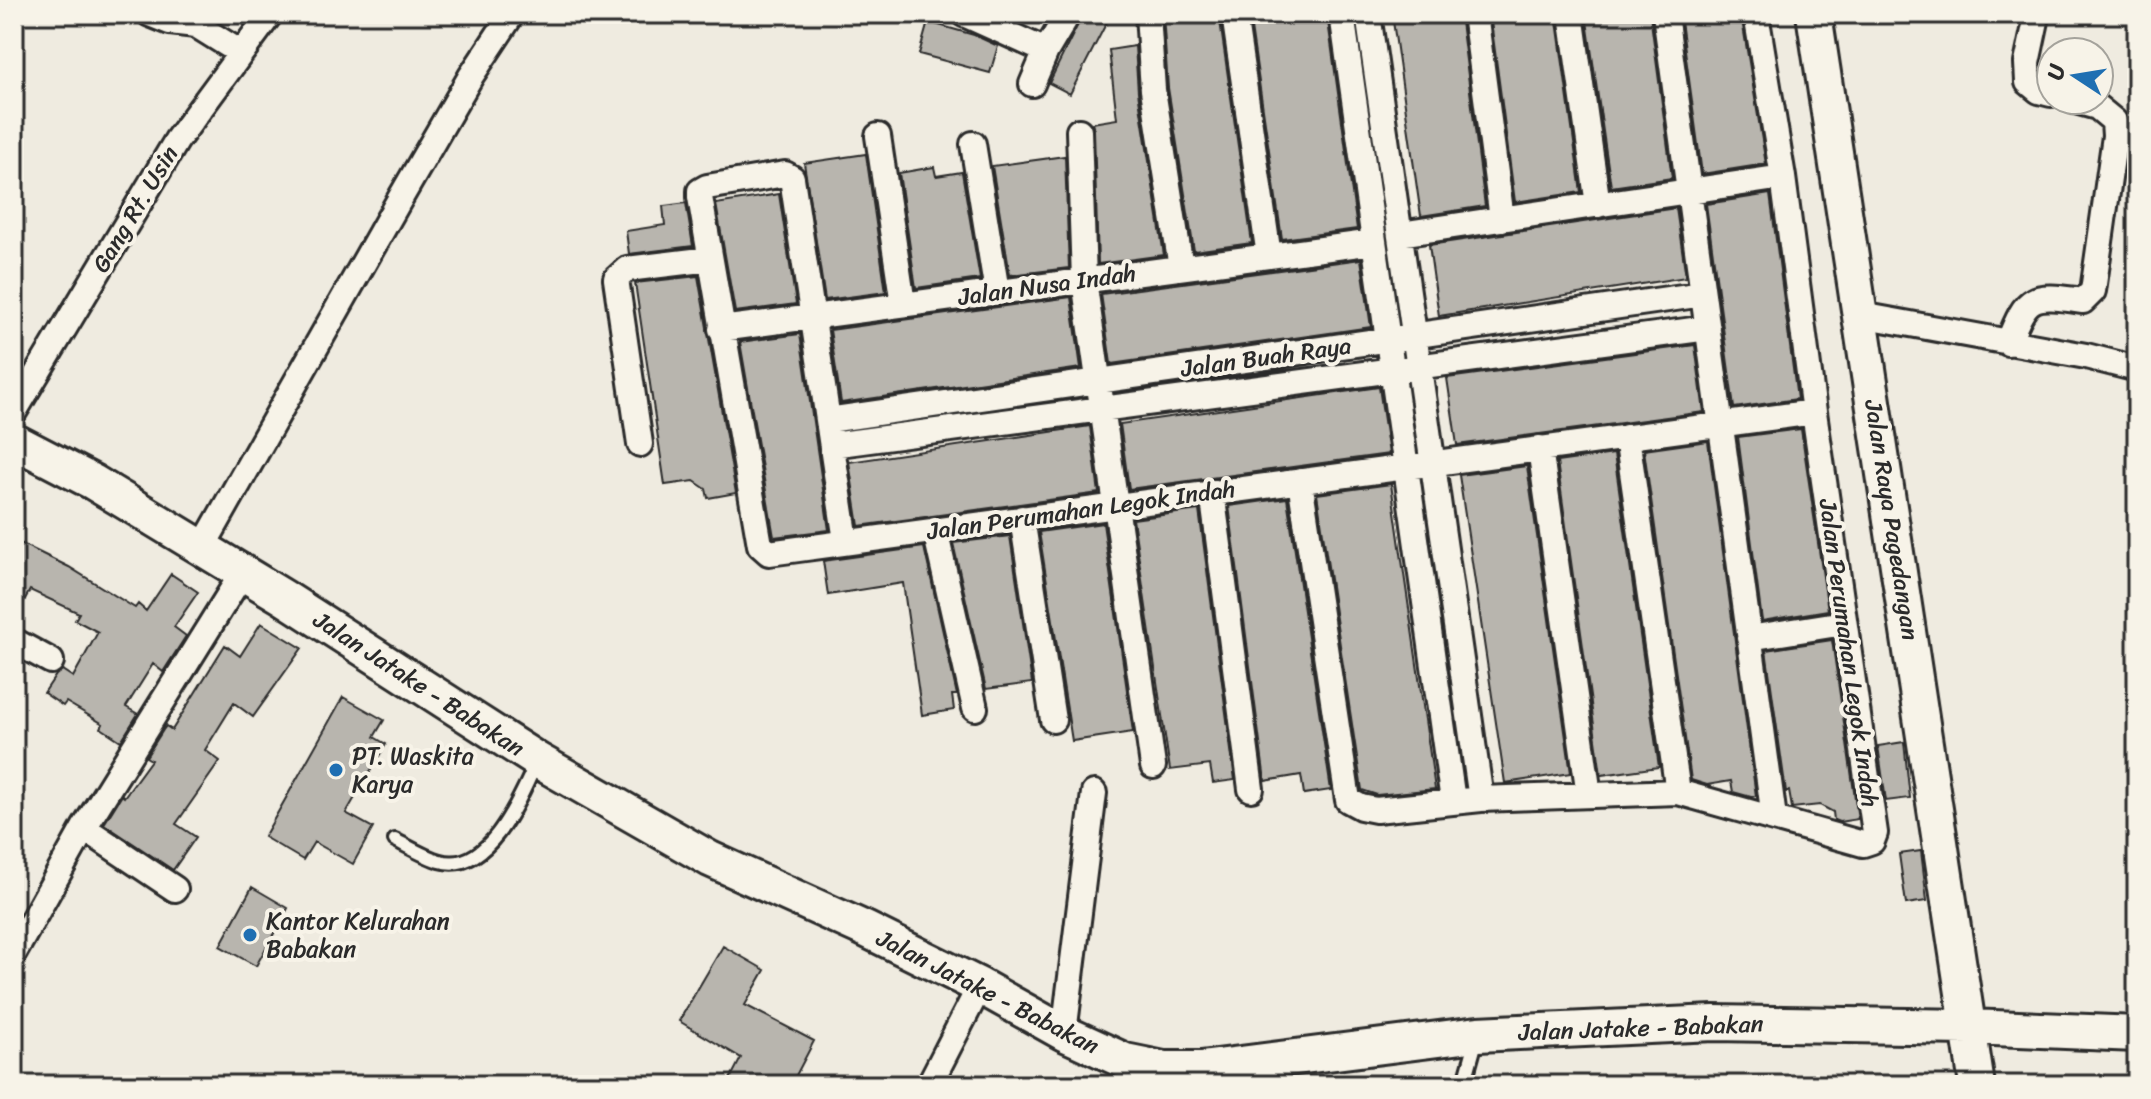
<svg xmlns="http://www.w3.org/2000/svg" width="2151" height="1099" font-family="Sriracha,sans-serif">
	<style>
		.building { fill: #b8b5ae; stroke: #2b2b2b; stroke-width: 2 }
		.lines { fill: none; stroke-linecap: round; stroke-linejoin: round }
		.lane-casing { stroke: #2b2b2b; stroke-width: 18 }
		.street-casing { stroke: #2b2b2b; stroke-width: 30 }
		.secondary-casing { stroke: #2b2b2b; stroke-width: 40 }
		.lane { stroke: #f7f3e8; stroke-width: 12 }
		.street { stroke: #f7f3e8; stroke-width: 24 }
		.secondary { stroke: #f7f3e8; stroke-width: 34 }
		.poi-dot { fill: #1f6fb2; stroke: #f7f3e8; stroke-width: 3 }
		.labels { text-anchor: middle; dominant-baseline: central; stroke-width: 8; stroke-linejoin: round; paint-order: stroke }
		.street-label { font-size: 24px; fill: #2b2b2b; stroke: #f7f3e8 }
		.poi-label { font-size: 24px; fill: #2b2b2b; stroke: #f7f3e8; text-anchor: start }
	</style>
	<rect width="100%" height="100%" fill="#efebe0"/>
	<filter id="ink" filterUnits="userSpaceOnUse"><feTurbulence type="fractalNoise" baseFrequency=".0125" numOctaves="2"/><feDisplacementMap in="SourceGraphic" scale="16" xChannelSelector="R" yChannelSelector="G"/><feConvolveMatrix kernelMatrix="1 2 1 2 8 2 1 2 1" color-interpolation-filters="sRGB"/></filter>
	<g filter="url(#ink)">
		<path class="building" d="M1083,14H1111L1070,94L1049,83Z
			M1163,14H1219L1252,243L1194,251L1168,88Z
			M1249,14H1327L1357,229L1282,239Z
			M1392,14H1460L1485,206L1421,216Z
			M1490,14H1556L1581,192L1515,202Z
			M1586,14H1650L1672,178L1611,187Z
			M1680,14H1741L1766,164L1702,174Z
			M928,22L974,35L998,46L990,73L919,54Z
			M1135,46L1138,92L1164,255L1098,264L1094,130L1092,123L1117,119L1109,50Z
			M866,154L886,292L825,300L804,163Z
			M1065,156L1069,268L1010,275L992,166Z
			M934,167L936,176L962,172L980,279L916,288L899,173Z
			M779,194L796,304L735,312L716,204Z
			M1770,194L1797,399L1734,408L1706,204Z
			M686,203L693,246L629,254L626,231L665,225L663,206Z
			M1676,208L1686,277L1439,316L1429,245Z
			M1361,259L1371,327L1111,364L1101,294Z
			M698,276L736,493L708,498L706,489L694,481L665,485L635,283Z
			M1071,297L1081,368L841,403L830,330Z
			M800,334L829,530L774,537L740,342Z
			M1695,345L1704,412L1457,445L1447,378Z
			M1379,387L1389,454L1129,489L1120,424Z
			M1090,426L1099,493L859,526L849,462Z
			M1801,429L1828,610L1762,621L1738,437Z
			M1708,441L1756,796L1751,797L1733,792L1731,781L1707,785L1691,780L1644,450Z
			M1614,454L1659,767L1601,775L1557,462Z
			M1527,466L1571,773L1505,783L1459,475Z
			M1391,484L1435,789L1377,795L1362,790L1317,494Z
			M1287,498L1331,790L1304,794L1301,775L1265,781L1229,506Z
			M1199,510L1235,780L1213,783L1210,765L1170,770L1133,519Z
			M1103,523L1133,732L1072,741L1039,532Z
			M1010,536L1032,683L986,689L953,543Z
			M14,540L69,567L135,608L138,604L146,611L171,574L198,592L174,627L186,636L163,672L153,664L126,707L138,714L121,741L101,728L103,724L66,702L63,706L44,693L56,675L62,670L73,677L98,632L75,620L79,613L30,590L14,619Z
			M924,547L957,695H952L954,710L922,715L903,583L828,595L823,561Z
			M261,623L302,648L253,717L234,703L205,750L220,761L176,824L196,837L173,870L104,824L122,795L124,797L151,760L146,757L163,730L166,726L172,730L225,645L240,656Z
			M1832,640L1858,819L1839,822L1834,820L1833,812L1820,805L1792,808L1789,791L1786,792L1766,650Z
			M343,697L384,720L374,737L386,744L346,813L373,828L353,864L314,842L303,860L264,837Z
			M1904,742L1910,798L1886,801L1878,746Z
			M1921,851L1927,901L1906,904L1899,854Z
			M252,887L288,908L256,966L220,946Z
			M723,946L765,970L745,1005L814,1041L791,1085H727L741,1058L679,1021Z"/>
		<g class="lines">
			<g class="lane-casing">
				<path id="lane" d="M395,840C409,847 425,857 440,861C489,875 521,796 537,761
					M1263,1085L1270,1063
					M1464,1085L1477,1038"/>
			</g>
			<g class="street-casing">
				<path id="street" d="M150,14L170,22L196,25L241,53
					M964,14L1046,51
					M1148,14L1153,90L1181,267
					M1234,14L1269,256
					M1342,14L1453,801
					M1368,14L1481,799
					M1475,14L1502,219
					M1571,14L1598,205
					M1665,14L1774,818
					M2037,16L2027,63L2028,82L2039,91L2051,94
					M1032,84L1046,51L1068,14
					M1079,131L1084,280L1153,766
					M878,136L903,304
					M973,144L997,292
					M1400,234L1783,177
					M1861,315L2086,356L2137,369
					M721,329L1374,242
					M2008,343C2028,293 2031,294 2083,301L2093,291L2115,136L2114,121L2097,107L2072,100
					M14,412L177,140L270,14
					M828,420L1703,294
					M1627,437L1678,792
					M640,444L616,279L627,269L710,259
					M832,445L1708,328
					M1540,448L1589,795
					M1300,481L1348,800L1361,807L1376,810L1481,799L1678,792L1863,844L1872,841L1875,833L1814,412L1783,177L1756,14
					M1212,492L1251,789
					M1022,518L1053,720
					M935,530L975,708
					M846,541L792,178L785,174L707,187L700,191V197L760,545L769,553L1814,412
					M202,548L401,197L471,76L512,14
					M1749,638L1844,623
					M14,641L51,661
					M84,828L175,889
					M14,953L84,828L242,574
					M1064,1033L1094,793
					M929,1085L980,986"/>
			</g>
			<g class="secondary-casing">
				<path id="secondary" d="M1814,14L1977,1085
					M14,441L93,482L283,597L537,760L710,859L865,929L980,986L1064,1033L1125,1061L1164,1069H1201L1478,1034L1714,1023L1969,1027L2137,1034"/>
			</g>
			<use href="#lane" class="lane"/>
			<use href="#street" class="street"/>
			<use href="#secondary" class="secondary"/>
		</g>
	</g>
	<g class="poi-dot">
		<circle cx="336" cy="770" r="8"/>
		<circle cx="250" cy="935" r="8"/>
	</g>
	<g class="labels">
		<g class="street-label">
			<text transform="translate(135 209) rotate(-59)">Gang Rt. Usin</text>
			<text transform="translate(1047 285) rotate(-8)">Jalan Nusa Indah</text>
			<text transform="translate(1266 357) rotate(-8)">Jalan Buah Raya</text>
			<text transform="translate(1081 510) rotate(-8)">Jalan Perumahan Legok Indah</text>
			<text transform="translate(1892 520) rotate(81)">Jalan Raya Pagedangan</text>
			<text transform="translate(1849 653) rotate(82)">Jalan Perumahan Legok Indah</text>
			<text transform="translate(419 684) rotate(33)">Jalan Jatake - Babakan</text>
			<text transform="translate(988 992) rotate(27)">Jalan Jatake - Babakan</text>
			<text transform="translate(1641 1028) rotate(-2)">Jalan Jatake - Babakan</text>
		</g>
		<g class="poi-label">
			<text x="352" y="756">PT. Waskita<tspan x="352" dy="28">Karya</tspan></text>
			<text x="266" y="921">Kantor Kelurahan<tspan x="266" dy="28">Babakan</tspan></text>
		</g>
	</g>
	<rect width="2151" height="1099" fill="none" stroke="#f7f3e8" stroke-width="48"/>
	<rect x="24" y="24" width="2103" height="1051" fill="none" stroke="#2b2b2b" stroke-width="3" filter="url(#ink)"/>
	<g transform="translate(2075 76) rotate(282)"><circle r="38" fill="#f7f3e8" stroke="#a5a39c" stroke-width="2"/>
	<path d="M0-6L14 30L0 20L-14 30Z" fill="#1f6fb2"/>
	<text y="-12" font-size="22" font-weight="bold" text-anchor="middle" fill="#2b2b2b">U</text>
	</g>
</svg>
